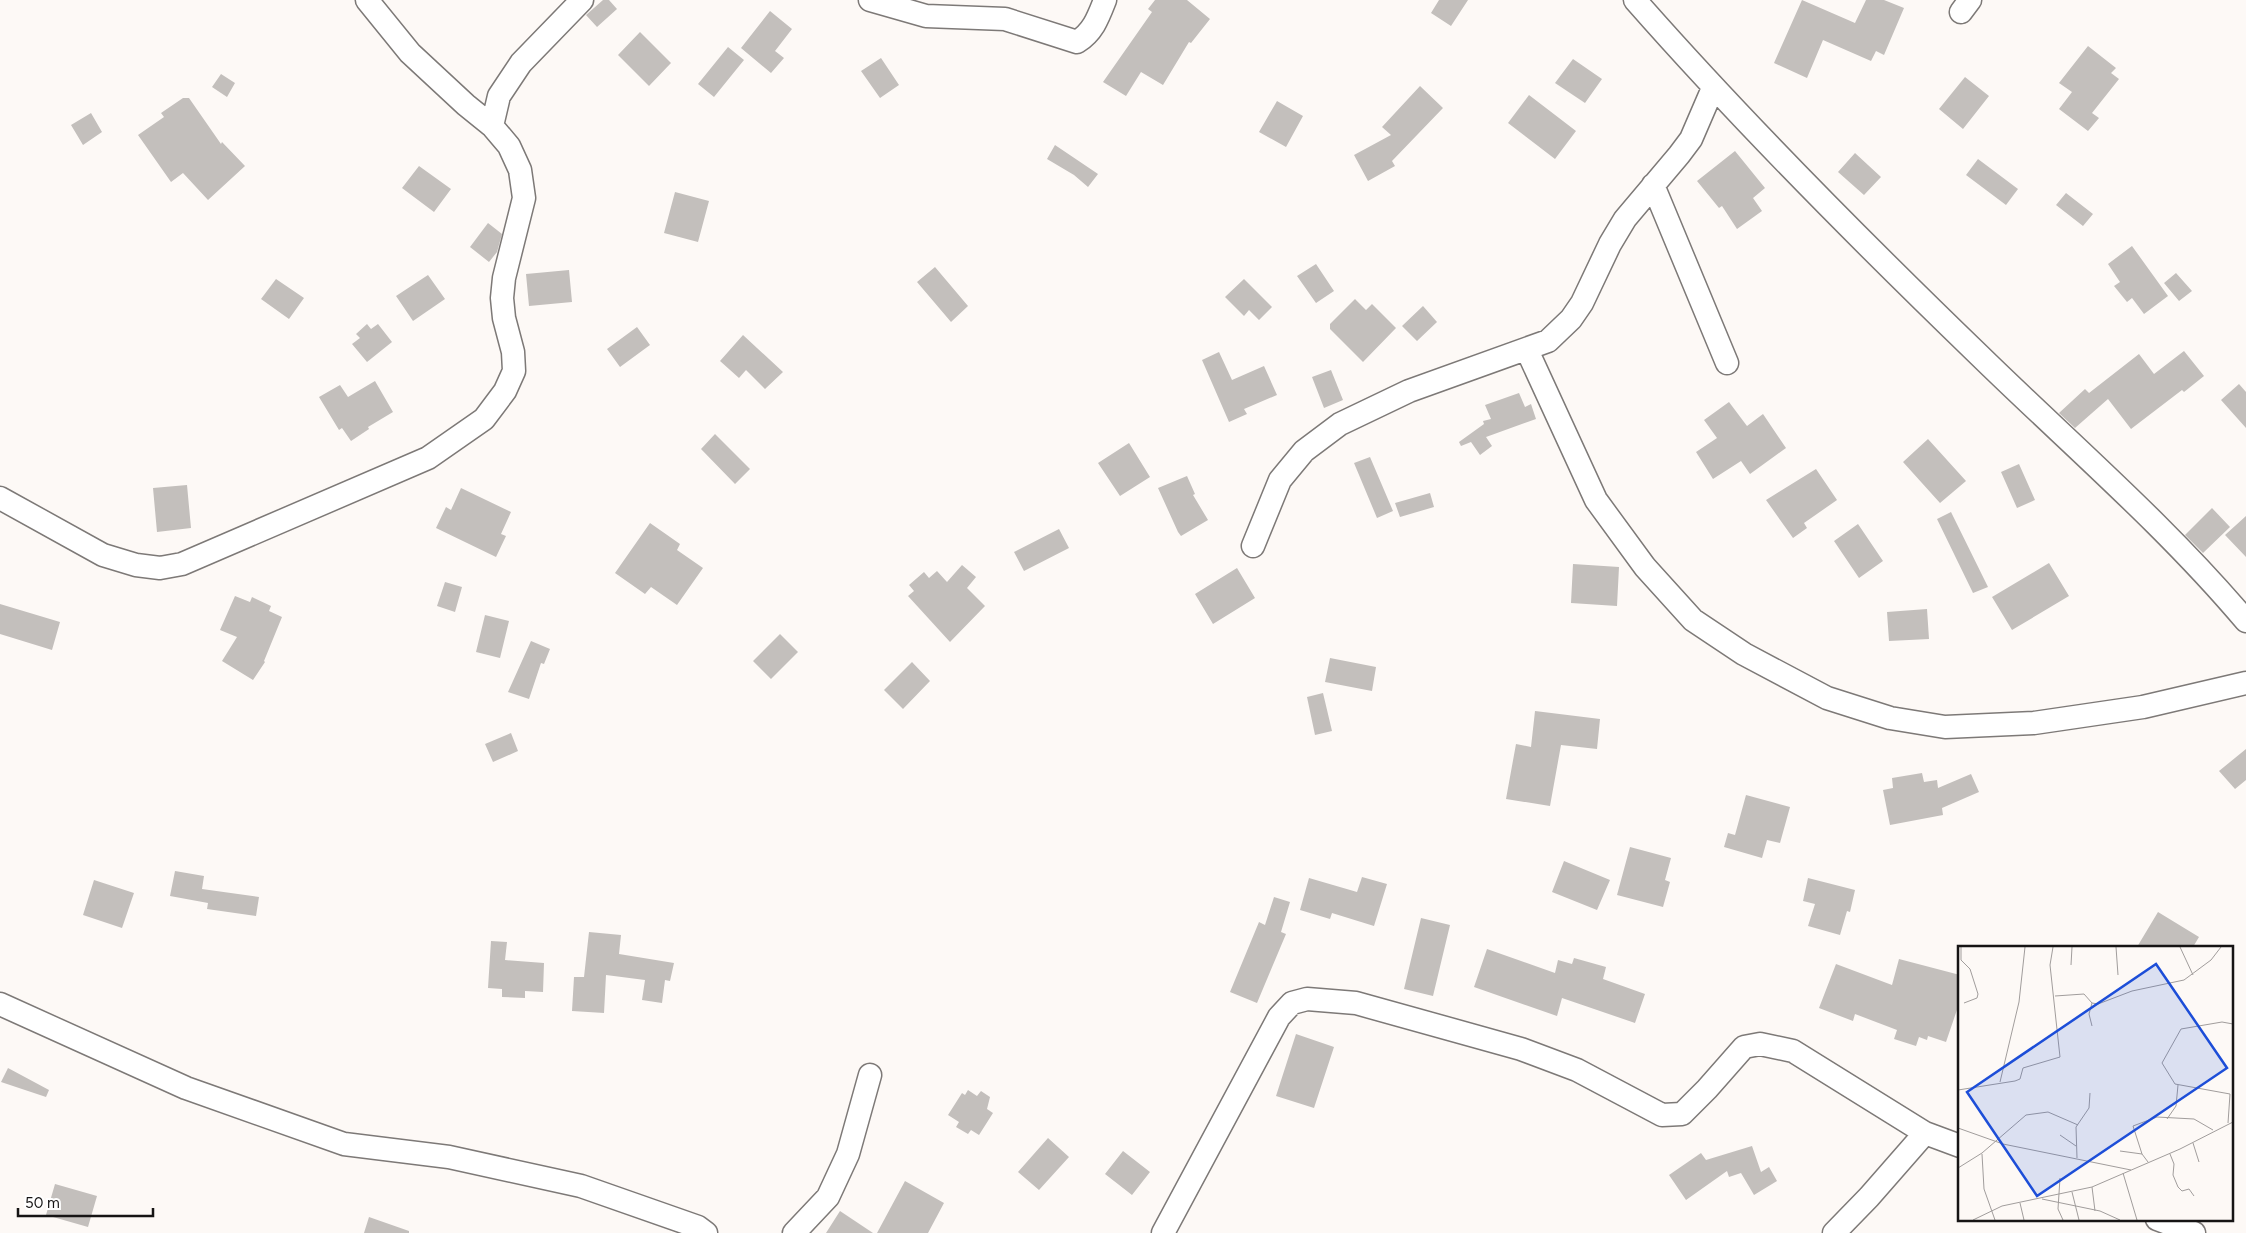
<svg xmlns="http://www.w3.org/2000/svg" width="2246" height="1233" font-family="Figtree,sans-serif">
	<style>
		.building { fill: #c3bfbc }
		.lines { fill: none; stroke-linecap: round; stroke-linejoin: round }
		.minor-casing { stroke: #7d7977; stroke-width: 25 }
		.minor { stroke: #fff; stroke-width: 22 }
		.inset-road { fill: none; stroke: #a19d9c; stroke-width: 1 }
		.view { fill: #1d4ed8; fill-opacity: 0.15; stroke: #1d4ed8; stroke-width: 2.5 }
		.inset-edge { fill: none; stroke: #161414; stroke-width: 2.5 }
	</style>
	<rect width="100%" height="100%" fill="#fdf9f6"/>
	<path class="building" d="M603,0H609L617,9L597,27L586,15Z
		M1155,0H1187L1210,19L1191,43L1189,42L1163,85L1141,72L1126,96L1103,82L1152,12L1148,9Z
		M1439,0H1468L1451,26L1431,13Z
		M1802,0L1855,23L1866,0H1884L1904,8L1884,55L1876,51L1871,61L1823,40L1807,78L1774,63Z
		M770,11L792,29L775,51L784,58L771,73L741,48Z
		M640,32L671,63L649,86L618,55Z
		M2088,46L2116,68L2111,73L2119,79L2092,113L2099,118L2088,131L2059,109L2072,92L2059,83Z
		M728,47L744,60L714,97L698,84Z
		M881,58L899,85L880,98L861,71Z
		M1573,59L1602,79L1585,103L1555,83Z
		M221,74L235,83L227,97L212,87Z
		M1965,77L1989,96L1963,129L1939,109Z
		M1420,86L1443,108L1392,161L1395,166L1368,181L1354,155L1391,135L1382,127Z
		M1529,95L1576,131L1555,159L1508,123Z
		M183,98H189L221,144L222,142L245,166L208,200L183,173L171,182L138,135L164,117L161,113Z
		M1277,101L1303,116L1286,147L1259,132Z
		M91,113L102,132L83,145L71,125Z
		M1055,145L1098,174L1088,187L1074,175L1047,159Z
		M1735,151L1765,188L1753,198L1762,211L1737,229L1722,206L1719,208L1697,181Z
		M1855,153L1881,177L1864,195L1838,172Z
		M1978,159L2018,189L2006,205L1966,175Z
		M419,166L451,189L434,212L402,188Z
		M675,192L709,201L698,242L664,233Z
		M2066,193L2093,214L2083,226L2056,205Z
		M488,223L502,234L497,252L489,262L470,247Z
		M2132,246L2168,296L2144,314L2132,298L2127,302L2114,286L2120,282L2108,264Z
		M1316,264L1334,291L1316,303L1297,276Z
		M935,267L968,306L951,322L917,282Z
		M569,270L572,302L529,306L526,274Z
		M2176,273L2192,291L2179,301L2164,283Z
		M428,275L445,299L413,321L396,296Z
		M276,279L304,298L289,319L261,299Z
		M1244,279L1272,307L1259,320L1249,310L1244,316L1225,297Z
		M1355,299L1366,310L1372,304L1396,328L1363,362L1330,329V324Z
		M1423,306L1437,322L1417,341L1402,326Z
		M367,324L371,329L378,324L392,342L367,362L352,344L360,338L356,334Z
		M637,327L650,345L620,367L607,349Z
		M743,335L783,372L765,389L746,370L739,378L720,361Z
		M2184,351L2204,376L2184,392L2182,390L2131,429L2108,399L2075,428L2059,413L2085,389L2089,393L2139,354L2154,374Z
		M1219,352L1232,380L1264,366L1277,395L1244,409L1247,414L1229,422L1202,360Z
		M1331,370L1343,400L1324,408L1312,377Z
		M375,381L393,412L368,427L369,429L351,441L342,428L339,430L319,397L340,385L348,397Z
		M2239,384L2246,392V428L2221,400Z
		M1519,393L1525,407L1531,404L1536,419L1486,437L1492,446L1480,455L1471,442L1461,446L1459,442L1484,424L1483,421L1491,419L1485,405Z
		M1729,402L1747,426L1763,414L1786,448L1750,474L1741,461L1713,479L1696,452L1717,438L1704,420Z
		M715,434L750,469L735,484L701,449Z
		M1928,439L1966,481L1940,503L1903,462Z
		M1129,443L1150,477L1120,496L1098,463Z
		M1370,457L1393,511L1377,518L1354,463Z
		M2019,464L2035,500L2017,508L2001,472Z
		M1816,469L1837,500L1804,523L1807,528L1793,538L1766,500Z
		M1187,476L1195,494L1193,495L1208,520L1181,536L1178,532L1158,488Z
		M187,485L191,528L157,532L153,488Z
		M461,488L511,512L501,534L506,536L496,557L436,528L446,507L451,510Z
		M1430,493L1434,507L1400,517L1395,503Z
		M2212,508L2230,527L2203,553L2185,535Z
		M1951,512L1988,587L1973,593L1937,519Z
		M2246,516V557L2225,535Z
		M650,523L680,544L677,550L703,568L677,605L651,587L645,594L615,573Z
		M1858,524L1883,561L1859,578L1834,541Z
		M1059,529L1069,548L1024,571L1014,552Z
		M2049,563L2069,596L2012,630L1992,597Z
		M1573,564L1619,567L1617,606L1571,603Z
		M962,565L976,577L967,588L985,606L950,642L908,596L914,591L909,585L924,572L929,578L937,571L947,582Z
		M1237,568L1255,598L1213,624L1195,594Z
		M445,582L462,587L455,612L437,606Z
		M235,596L250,602L252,597L271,606L269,611L282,617L264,661L265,662L253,680L222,661L237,637L220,630Z
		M0,604L60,622L52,650L0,634Z
		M1927,609L1929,639L1889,641L1887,612Z
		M485,615L509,621L500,658L476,652Z
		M780,634L798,652L771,679L753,661Z
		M531,641L550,649L544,664L541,663L529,699L508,692Z
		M1330,658L1376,667L1372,691L1325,682Z
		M912,662L930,681L903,709L884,690Z
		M1323,693L1332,731L1315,735L1307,697Z
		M1535,711L1600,719L1597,749L1561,745L1550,806L1506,799L1516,744L1531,747Z
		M511,733L518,751L493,762L485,744Z
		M2246,749V780L2235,789L2219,771Z
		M1922,773L1924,782L1937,780L1938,788L1971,774L1979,792L1942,808L1943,815L1890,825L1883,790L1893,788L1892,778Z
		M1746,795L1790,807L1780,843L1767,840L1762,858L1724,847L1728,833L1735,835Z
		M1630,847L1671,858L1665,880L1670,882L1663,907L1617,895Z
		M1564,861L1610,880L1597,910L1552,892Z
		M175,871L204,876L202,889L259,897L256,916L207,909L208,903L170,896Z
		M1362,877L1387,884L1374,926L1332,913L1330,919L1300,910L1309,878L1357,892Z
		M1808,878L1855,890L1850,912L1847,911L1840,935L1808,926L1815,904L1803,901Z
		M94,880L134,893L122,928L83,915Z
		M1274,897L1290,902L1281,932L1286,934L1257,1003L1230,992L1259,922L1265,925Z
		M2158,912L2199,937L2193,947H2137Z
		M1421,918L1450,925L1433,996L1404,989Z
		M589,932L621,935L619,954L674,963L670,981L665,980L662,1003L642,1000L645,980L606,975L604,1013L572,1011L574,977H584Z
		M491,941L507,942L505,960L544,963L543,992L525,991V998L502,997V989L488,988Z
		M1487,949L1555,973L1558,960L1572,964L1574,958L1606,967L1603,979L1645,994L1635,1023L1562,998L1557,1016L1474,987Z
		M1899,959L1960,975V1001L1946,1042L1928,1036L1927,1040L1919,1037L1916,1046L1894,1039L1897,1030L1855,1014L1853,1021L1819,1008L1836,964L1892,985Z
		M1296,1034L1334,1047L1314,1108L1276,1096Z
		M8,1068L49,1090L46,1097L1,1082Z
		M968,1090L977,1096L981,1091L990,1097L987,1109L993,1113L979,1135L971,1130L968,1134L956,1127L959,1122L948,1115L962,1093L965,1095Z
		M1048,1138L1069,1157L1039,1190L1018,1172Z
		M1752,1146L1761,1172L1769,1167L1777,1181L1754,1195L1741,1173L1729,1177L1727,1171L1686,1200L1669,1175L1701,1153L1706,1160Z
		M1123,1151L1150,1172L1132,1195L1105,1174Z
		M905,1181L944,1203L928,1233H877Z
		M55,1184L97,1196L88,1227L46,1215Z
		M840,1211L873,1233H826Z
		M369,1217L409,1231V1233H364Z"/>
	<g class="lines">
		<g class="minor-casing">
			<path id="minor" d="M870,0L926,16L1005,19L1077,42C1093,32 1098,18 1105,0
				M1635,0C1744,124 1861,241 1979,355C2069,443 2165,525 2246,621
				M1961,12L1970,0
				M492,126L499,96L521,63L582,0
				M1653,185L1727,363
				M1527,350L1596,500L1645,567L1693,620L1744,654L1827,698L1890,718L1945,727L2034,723L2143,707L2246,683
				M0,498L103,555L136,565L160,568L182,564L428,458L484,419L505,391L514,371L513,352L504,318L502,298L504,278L524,198L520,170L509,146L492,126L466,105L410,53L367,0
				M1253,546L1280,480L1304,451L1340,424L1409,391L1548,341L1571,319L1582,303L1610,244L1625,219L1679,155L1691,139L1713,88
				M0,1004L186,1088L344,1144L449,1157L581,1186L698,1227L706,1233
				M2157,1219L2194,1233
				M794,1233L828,1197L848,1154L870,1075
				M1163,1233L1279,1017L1292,1003L1307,999L1356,1003L1521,1049L1577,1070L1662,1115L1682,1114L1707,1089L1744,1047L1760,1044L1793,1051L1925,1133L1960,1146
				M1834,1233L1869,1197L1925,1133"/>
		</g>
		<use href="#minor" class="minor"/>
	</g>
	<g transform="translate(1958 946)">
		<rect width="275" height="275" fill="#fdf9f6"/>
		<path class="inset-road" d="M3,1V14L12,23L20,48L19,52L6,57M158,1L160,29M222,1L235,29M113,19L114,1M97,50L126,48L134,57L140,58L174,45L226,34L253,14L263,1M134,57L131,68L134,80M42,136L61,56L67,1M0,144L57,135L62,133L65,122L102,111L92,19L95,1M209,173L218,160L220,139M270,177L272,148L217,138L204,117L223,83L264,76L275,78M0,182L45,198L173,224M102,189L118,200M235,197L241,216M162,205L184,208M24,208L26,243L37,274M212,208L216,218L215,229L220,241L224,245L231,243L236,250M119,212L118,181L131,162L132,147M190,216L184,208L175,180L199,171L236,173L255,184M0,222L24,207L68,169L90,166L120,179M165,227L179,274M102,232L100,263L105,274M134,241L137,265M114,246L121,274M84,253L142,265L162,274M62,257L66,274M15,274L44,260L134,241L222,203L275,176"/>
		<path class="view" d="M198,18L269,122L79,250L9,146Z"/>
		<rect width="275" height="275" class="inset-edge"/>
	</g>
	<path d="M18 1208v8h135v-8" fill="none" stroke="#161414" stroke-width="2.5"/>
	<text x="25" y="1208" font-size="15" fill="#161414" stroke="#ffffff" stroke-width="4" paint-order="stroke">50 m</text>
</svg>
